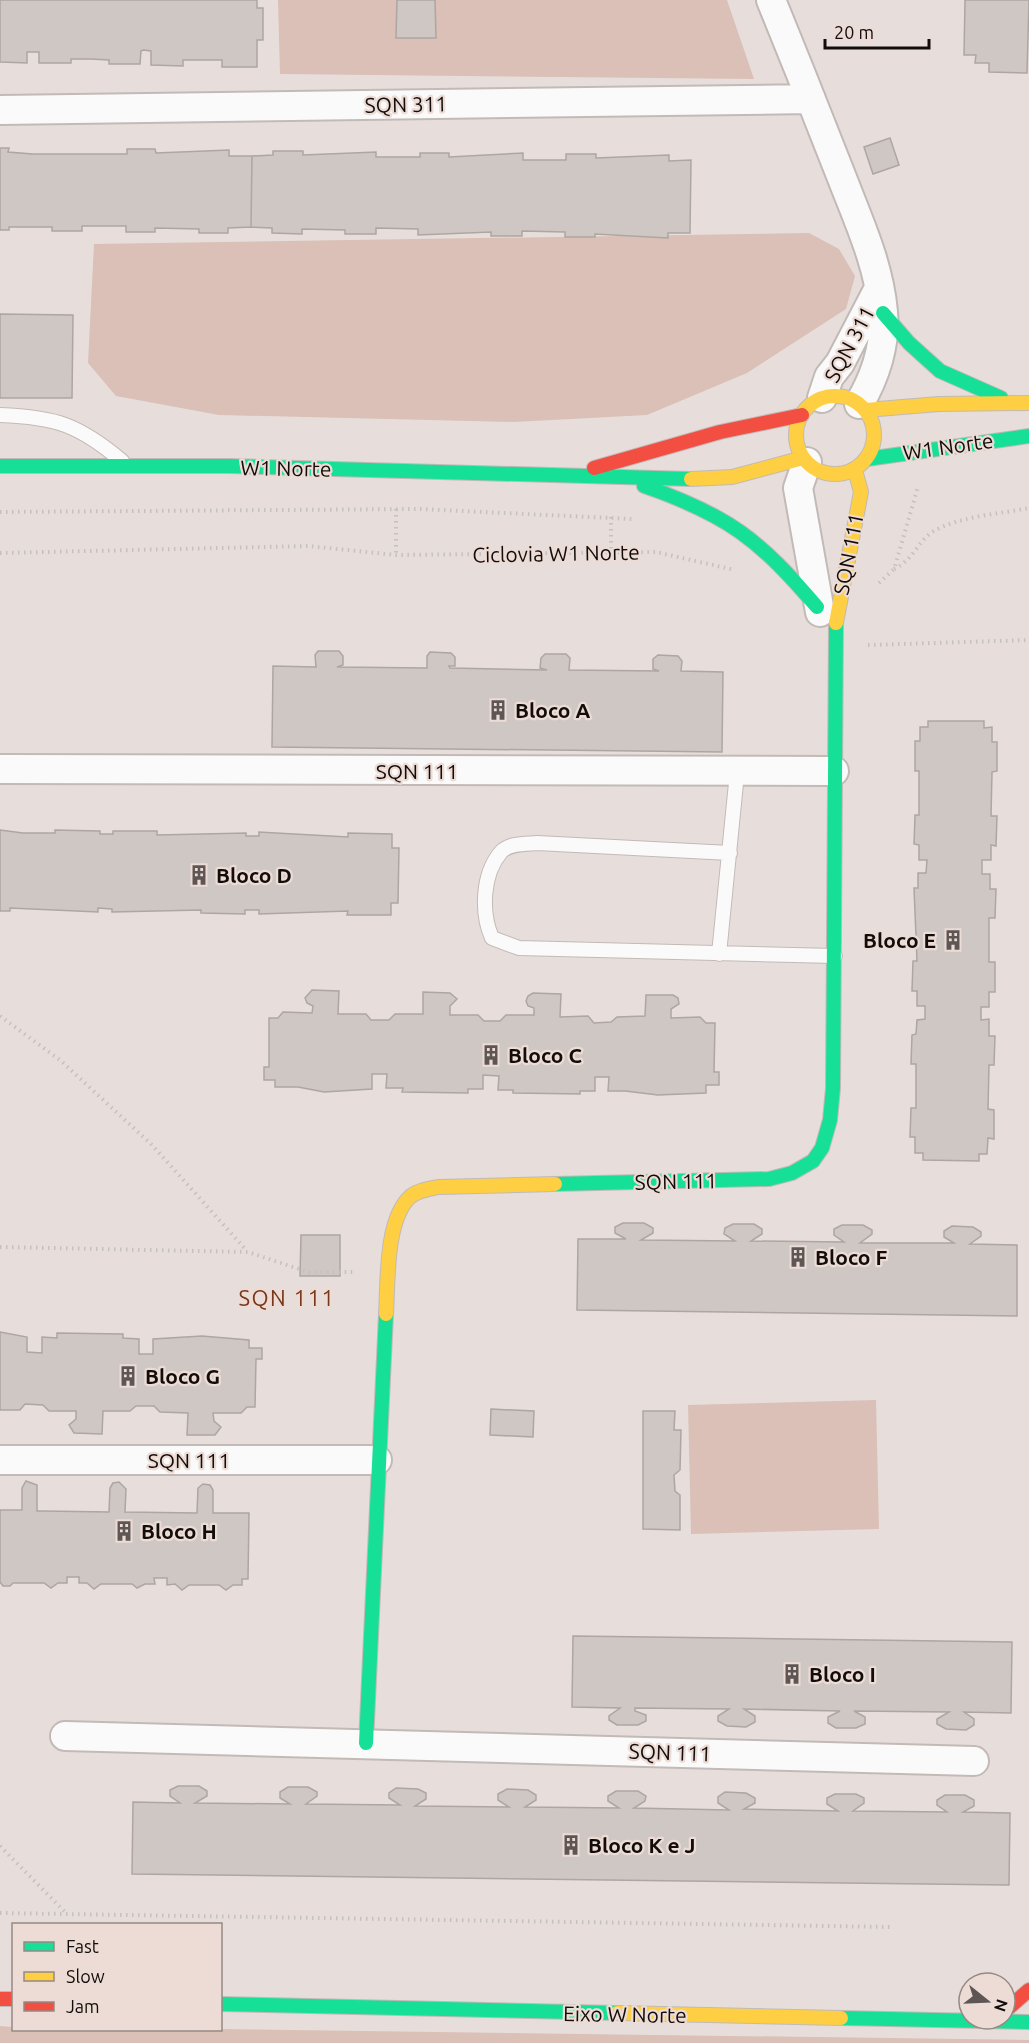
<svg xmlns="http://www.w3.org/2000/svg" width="1029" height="2043" font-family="Ubuntu,sans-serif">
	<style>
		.green { fill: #dac0b6 }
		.building { fill: #cec7c4; stroke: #ada6a3; stroke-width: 1.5 }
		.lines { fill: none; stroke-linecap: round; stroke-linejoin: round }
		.lane-casing { stroke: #c2bab7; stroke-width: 16 }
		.street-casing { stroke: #c2bab7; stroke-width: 32 }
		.fast-casing { stroke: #c2bab7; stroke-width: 16 }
		.slow-casing { stroke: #c2bab7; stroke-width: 16 }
		.jam-casing { stroke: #c2bab7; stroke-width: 16 }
		.path { stroke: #c4c1bf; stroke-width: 4; stroke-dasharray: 1.5 4.5; stroke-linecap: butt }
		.lane { stroke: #fbfafa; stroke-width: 14 }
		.street { stroke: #fbfafa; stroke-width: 28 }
		.fast { stroke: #16e098; stroke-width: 14 }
		.slow { stroke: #ffcf43; stroke-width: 14 }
		.jam { stroke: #f24e42; stroke-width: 14 }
		.labels { text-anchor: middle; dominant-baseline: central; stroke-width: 4.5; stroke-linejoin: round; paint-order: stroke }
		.street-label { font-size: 21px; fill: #120d0b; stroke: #eddcd5 }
		.poi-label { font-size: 21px; font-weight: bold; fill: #120d0b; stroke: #eddcd5; text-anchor: start }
		.neighbourhood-label { font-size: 22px; letter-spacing: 1.5px; fill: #79371b; stroke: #eddcd5 }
	</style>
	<rect width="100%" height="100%" fill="#e7dedb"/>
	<path class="green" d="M278,0H727L754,79L280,74Z
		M809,233L839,249L855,276L846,309L747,373L647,415L514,422L219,415L116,396L88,363L94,244Z
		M876,1400L879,1529L691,1534L688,1405Z
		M0,2026L13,2027L14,2030L221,2029L1029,2040V2043H0Z"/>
	<path class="building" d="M0,0H257V8H263V40H257V67H222V60H183V66L151,65V51L143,50L141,51L140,64H109V60L90,59H71V63H39V52H27V63L0,62Z
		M397,0H435L436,38H396Z
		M965,0H1029L1027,73L989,72V63H975L976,55H964Z
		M890,138L899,165L873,174L864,147Z
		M0,148H9L8,152L33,154H127V149H155L156,153L229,150V156H252L251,227L228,228V233H199V229L155,228V232H126V226H82V231H52V227H9V230H0Z
		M273,151H303V155L376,152V157H420V153H449V157L523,153V160H566V154H596V158L669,155V161L691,160L690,233H668V238L595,234V237H565V232L522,231V236H491V232L418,235V229L376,228V234H345V230L302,229V234L272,233V228L251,227L252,156L273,155Z
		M0,314L73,315L72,398H0Z
		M318,651H339L343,656V665L337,667L427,668V656L430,652L451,653L455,657V666H449L450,668L547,670L540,668L541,658L545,654H566L570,658L569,670L659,671L653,669V659L658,655L678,656L682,661L681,671L723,672L722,752L272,747L273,666L316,667L315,655Z
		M928,721H984V728L992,727V742H997V771L992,772L991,816H997L996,846L991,845V860H982V874H990V889H996L995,918H989V962H995V992H989V1007H981V1020L989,1019V1036H995L994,1065H989L988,1109L994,1110V1139L988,1138L987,1154H979V1161L923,1160V1153H915V1137H910L911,1108H916V1064H911L912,1035L916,1034L917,1020L925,1019V1006H917V991H912L913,961H917L914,888H918V873H926L927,860H919V845L914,844L915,815H919V771H915V741H920V727H928Z
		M0,830L23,833H55V830L100,831V834H113V831H157V835L246,833V836H259V832L348,837V833L392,834V848H399L398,903H391V915H347L348,911L259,914V910H245V914L201,913V910L112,912V909L98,908V912L10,908V911H0Z
		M312,990L339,991L338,1014H366L371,1020H389L395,1014H423V992L450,993L457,999L450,1006V1015H478L484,1021H500L506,1015H534V1008L528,1006L526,1001L528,996L533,993L561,994L560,1017L588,1016L594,1023L611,1022L617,1017L645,1016L646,995H673L678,998L679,1004L671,1009V1018L700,1017L706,1023H715L714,1072H719V1085H706V1093L658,1095L625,1091H608L609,1077H595V1091H580V1094L513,1093V1090H498L499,1076L483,1075V1089H468V1093L402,1092L403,1088H386L387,1074H372V1089L324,1092L298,1087H275V1080H264V1067H269V1018H278L283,1012L312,1013L313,1006L307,1003L305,998Z
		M623,1223H644L653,1228V1233L641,1240L735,1241L724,1234L725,1228L733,1224H754L762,1229V1234L751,1241L844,1242L834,1235V1229L842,1225H863L872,1230V1234L860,1243H954L944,1237V1231L952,1226L973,1227L981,1232V1236L970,1244L1017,1245V1316L577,1310L578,1239H626L615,1233V1227Z
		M301,1235H340V1276H300Z
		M0,1332L27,1337V1352L42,1353V1337L57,1338V1333L123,1334V1338L139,1339V1354H153V1339L202,1336L249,1340V1348H262V1359H256L255,1407H247L241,1413H213L214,1421L221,1427L215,1435H187L188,1413L160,1412L154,1406H136L130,1411H103L102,1434L74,1433L69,1425L76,1419V1411H49L43,1405L25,1404L20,1410H0Z
		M491,1409L534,1411L533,1437L490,1435Z
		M643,1411H675L674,1430H681L680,1470L674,1475L675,1491L680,1495V1530L643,1529Z
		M26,1481L37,1485V1511H43L109,1512L110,1488L113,1483L119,1482L126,1489L125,1512L197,1513L198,1488L203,1484L210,1485L213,1490V1513H249L248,1579H242V1585H233L226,1590L219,1585H189L182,1590L175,1584L167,1585V1578H154L155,1584H145L137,1588L132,1584H101L94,1589L87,1583H79V1577H67V1583H58L51,1588L44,1583H13L10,1586H3L0,1582V1510H22V1488Z
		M573,1636L1012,1642L1011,1713L964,1712L974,1719V1725L966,1730L946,1729L937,1724V1719L949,1712L854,1711L865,1717V1724L856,1728H836L828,1723V1717L840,1711L744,1709L755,1716V1722L746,1727L727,1726L718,1721V1716L729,1709L635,1708V1711L646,1715V1721L638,1725H617L609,1720V1716L620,1708L572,1707Z
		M178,1786H199L207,1791V1796L195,1803L290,1804L280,1798V1792L288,1787H308L317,1792V1796L306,1804L400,1805L389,1798V1793L396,1788L418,1789L426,1793V1799L415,1806L509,1807L498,1800V1794L507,1789L528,1790L536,1795V1800L525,1807L619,1808L608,1801V1796L616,1791H638L646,1796L645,1801L634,1808L729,1810L718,1803V1797L725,1792L746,1793L755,1798V1803L744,1809L838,1811L827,1804V1798L835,1794H856L864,1798V1803L853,1811L947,1812L937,1805V1800L945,1795H965L974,1800V1806L963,1812L1010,1813L1009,1885L132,1874L133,1802L180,1803L170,1796V1790Z"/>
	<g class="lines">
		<g class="lane-casing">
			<path id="lane" d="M0,415C56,417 79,425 122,461
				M730,853L537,843C526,844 509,843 501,852C482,874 481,913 492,938L519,948L835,956
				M719,954L737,773"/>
		</g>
		<g class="street-casing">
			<path id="street" d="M771,0C795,59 819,119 842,178C859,222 879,265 883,312C886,344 875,377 859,404
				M0,110L811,99
				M822,398L829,377L840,363L878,290
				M807,462L798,488L820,612
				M0,769L834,771
				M0,1460H377
				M65,1736L974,1761"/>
		</g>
		<g class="fast-casing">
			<path id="fast" d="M883,313L909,343L940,371L1001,398
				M867,459L1029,436
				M0,466H229L691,479
				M644,486C728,515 760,540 817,607
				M555,1184L769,1179L792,1173L813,1161L822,1148L830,1120L833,1088L836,623
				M366,1743L386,1314
				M220,2004L617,2013
				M841,2018L1029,2022"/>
		</g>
		<g class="slow-casing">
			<path id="slow" d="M796 435a39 39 0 1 1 78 0a39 39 0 1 1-78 0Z
				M866,410L939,404L1029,403
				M691,479L732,477L803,458
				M836,623L861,492L855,470
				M386,1314C388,1283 385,1218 411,1196C419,1190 428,1189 438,1187L555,1184
				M617,2013L841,2018"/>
		</g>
		<g class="jam-casing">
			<path id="jam" d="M594,468L720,432L802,415
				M0,1999H14
				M1005,2011L1029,1990"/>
		</g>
		<path class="path" d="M396,509V555
			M0,512L419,509L632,519
			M611,517V552
			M0,553L308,546L396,555L656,552L735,570
			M894,569C914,560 918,540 934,531C961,516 999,514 1029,508
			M879,583L894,569L918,487
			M868,645L1029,640
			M0,1016L60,1060L152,1145L247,1251
			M0,1247L248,1252L308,1272H356
			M0,1846L67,1914
			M0,1913L891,1927"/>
		<use href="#lane" class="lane"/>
		<use href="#street" class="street"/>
		<use href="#fast" class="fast"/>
		<use href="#slow" class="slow"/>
		<use href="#jam" class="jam"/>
	</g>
	<defs>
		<g id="building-bare" transform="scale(1.62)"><path d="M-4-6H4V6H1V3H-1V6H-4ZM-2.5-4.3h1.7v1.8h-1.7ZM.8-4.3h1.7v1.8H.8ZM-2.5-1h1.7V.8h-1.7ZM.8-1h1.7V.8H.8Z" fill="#5d5654" stroke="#eddcd5" stroke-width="2.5" paint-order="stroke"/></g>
	</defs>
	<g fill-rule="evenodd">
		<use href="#building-bare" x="498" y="710"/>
		<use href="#building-bare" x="199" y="875"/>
		<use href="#building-bare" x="953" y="940"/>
		<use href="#building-bare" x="491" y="1055"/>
		<use href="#building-bare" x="798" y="1257"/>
		<use href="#building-bare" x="128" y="1376"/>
		<use href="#building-bare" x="124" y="1531"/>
		<use href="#building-bare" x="792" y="1674"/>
		<use href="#building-bare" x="571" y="1845"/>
	</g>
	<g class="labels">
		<g class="street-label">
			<text transform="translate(406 104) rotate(-1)">SQN 311</text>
			<text transform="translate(849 344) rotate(-62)">SQN 311</text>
			<text transform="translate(948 446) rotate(-8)">W1 Norte</text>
			<text transform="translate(286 468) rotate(1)">W1 Norte</text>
			<text transform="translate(556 553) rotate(-1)">Ciclovia W1 Norte</text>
			<text transform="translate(848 554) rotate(-79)">SQN 111</text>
			<text x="417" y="771">SQN 111</text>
			<text transform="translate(676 1181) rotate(-1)">SQN 111</text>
			<text x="189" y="1460">SQN 111</text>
			<text transform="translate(670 1752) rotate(2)">SQN 111</text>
			<text transform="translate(625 2014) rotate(1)">Eixo W Norte</text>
		</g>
		<g class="poi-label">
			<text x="515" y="710">Bloco A</text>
			<text x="216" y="875">Bloco D</text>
			<text x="936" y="940" text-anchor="end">Bloco E</text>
			<text x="508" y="1055">Bloco C</text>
			<text x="815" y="1257">Bloco F</text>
			<text x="145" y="1376">Bloco G</text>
			<text x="141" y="1531">Bloco H</text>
			<text x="809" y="1674">Bloco I</text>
			<text x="588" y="1845">Bloco K e J</text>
		</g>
		<g class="neighbourhood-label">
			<text x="287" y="1297">SQN 111</text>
		</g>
	</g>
	<rect x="12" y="1923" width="210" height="108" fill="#eddcd5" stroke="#958984" stroke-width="1.5"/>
	<rect x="24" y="1942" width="30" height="9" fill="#16e098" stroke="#958984" stroke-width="1.5"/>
	<text x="66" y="1953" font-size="18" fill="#120d0b">Fast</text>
	<rect x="24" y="1972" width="30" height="9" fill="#ffcf43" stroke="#958984" stroke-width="1.5"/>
	<text x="66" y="1983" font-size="18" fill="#120d0b">Slow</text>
	<rect x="24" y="2002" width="30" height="9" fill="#f24e42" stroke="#958984" stroke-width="1.5"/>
	<text x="66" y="2013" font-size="18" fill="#120d0b">Jam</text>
	<g transform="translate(987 2001) rotate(108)"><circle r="28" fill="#eddcd5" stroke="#958984" stroke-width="1.5"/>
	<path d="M0-4.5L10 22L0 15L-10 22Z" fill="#5d5654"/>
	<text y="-9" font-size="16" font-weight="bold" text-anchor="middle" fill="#120d0b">N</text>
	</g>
	<path d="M825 39v9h104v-9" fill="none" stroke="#120d0b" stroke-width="3"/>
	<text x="834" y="39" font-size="18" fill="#120d0b" stroke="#eddcd5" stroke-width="4.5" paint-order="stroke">20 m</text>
</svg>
